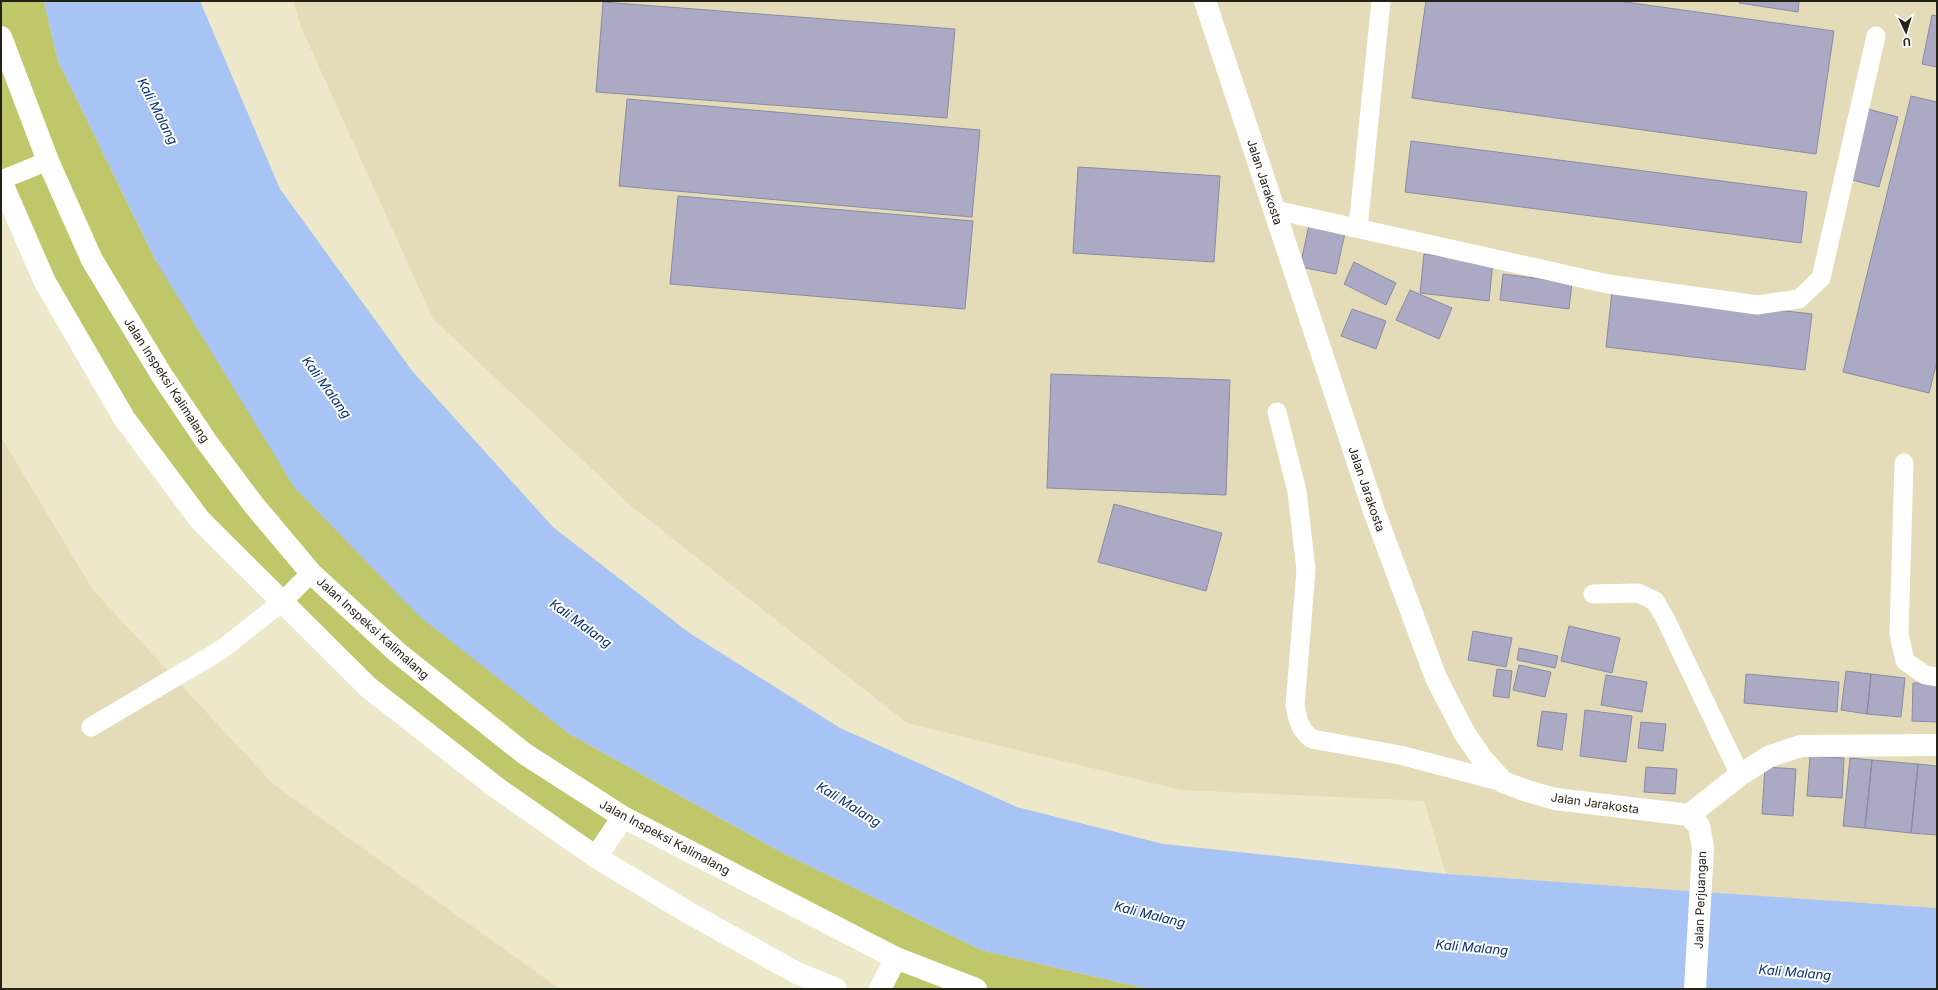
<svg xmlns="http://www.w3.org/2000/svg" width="1938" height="990" font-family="Inter,sans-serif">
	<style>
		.built { fill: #e4dcb9 }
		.green { fill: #bfc76a }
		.water { fill: #a7c4f5 }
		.building { fill: #abaac4; stroke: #8b8aa3 }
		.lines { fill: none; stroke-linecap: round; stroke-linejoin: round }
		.service { stroke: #fff; stroke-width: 19 }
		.minor { stroke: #fff; stroke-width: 22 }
		.tertiary { stroke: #fff; stroke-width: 22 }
		.primary { stroke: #fff; stroke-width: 22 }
		.labels { text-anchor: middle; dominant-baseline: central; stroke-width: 4; stroke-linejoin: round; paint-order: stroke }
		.street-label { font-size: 12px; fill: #242217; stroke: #fff }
		.water-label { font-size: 13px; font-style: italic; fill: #072e72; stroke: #fff }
	</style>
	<rect width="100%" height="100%" fill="#eee8cb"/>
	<path class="built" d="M293,1H1937V908L1446,874L1424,801L1181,790L907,723L630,505L433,319L301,27Z
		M1,437L93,590L273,784L560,989H1Z"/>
	<path class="green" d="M1,1H44L58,61L156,261L568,733L779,851L981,950L1148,989H880L896,959L624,817L596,857L368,687L282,602L124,418L1,181Z"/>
	<path class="water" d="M44,1H200L280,189L413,372L553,527L688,632L840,728L1017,807L1163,844L1446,874L1937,908V989H1148L981,950L779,851L568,733L420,617L294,487L156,261L58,61Z"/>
	<path class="building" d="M1426,1H1618L1834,31L1816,154L1412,98Z
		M1740,1H1799L1798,12L1739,3Z
		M603,2L955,29L947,118L596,92Z
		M1932,15L1937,16V67L1922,64Z
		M1911,96L1937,102V361L1929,393L1843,372Z
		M627,99L980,130L972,217L619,186Z
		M1864,108L1898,117L1879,187L1845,178Z
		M1411,141L1807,192L1801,243L1405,192Z
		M1078,167L1220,176L1214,262L1073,253Z
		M678,196L973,221L965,309L670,284Z
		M1309,225L1345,233L1336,274L1300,267Z
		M1424,254L1493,262L1489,301L1420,293Z
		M1354,262L1396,283L1386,305L1344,284Z
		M1503,274L1572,283L1569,309L1500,300Z
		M1410,290L1452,308L1439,339L1396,320Z
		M1612,291L1812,314L1805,370L1606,347Z
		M1352,309L1386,321L1376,349L1341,336Z
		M1051,374L1230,380L1226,495L1047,488Z
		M1114,504L1222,533L1206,591L1098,562Z
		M1569,626L1620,638L1612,673L1561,661Z
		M1473,631L1512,638L1506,667L1468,660Z
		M1519,648L1558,656L1555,668L1517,660Z
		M1519,665L1551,672L1545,697L1513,690Z
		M1497,669L1512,671L1509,698L1493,696Z
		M1846,671L1871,674L1867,714L1841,710Z
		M1746,674L1839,682L1837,712L1744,703Z
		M1871,674L1905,678L1901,717L1867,714Z
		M1606,675L1647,682L1642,712L1601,705Z
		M1913,683H1937V722L1912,721Z
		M1585,710L1632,716L1626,762L1580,756Z
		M1542,711L1567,714L1562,750L1537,746Z
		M1641,722L1666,724L1663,751L1638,748Z
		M1810,756L1844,758L1842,798L1807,796Z
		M1850,758L1872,760L1865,828L1843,826Z
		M1872,760L1918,764L1911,833L1865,828Z
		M1918,764L1937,766V835L1911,833Z
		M1646,767L1677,769L1675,794L1644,792Z
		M1765,767L1796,769L1793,816L1762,814Z"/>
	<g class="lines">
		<path class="service" d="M1,180L48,161
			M1275,210L1608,284L1757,305L1799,299L1821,278L1876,36
			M1358,228L1381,1
			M1277,412L1297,491L1306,570L1295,706C1298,721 1300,730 1312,739L1400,755L1503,782
			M1904,463L1899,634L1905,661L1925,675L1937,677
			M1593,594L1638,593L1655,601L1665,618L1740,775
			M91,727L221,650L282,602L311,573"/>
		<path class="minor" d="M1689,815L1740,775L1770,756L1801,746L1937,745"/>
		<path class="tertiary" d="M1205,1L1374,511L1436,678L1465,734L1483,760L1503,782L1527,791L1555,799L1689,815L1699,826L1703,848L1695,989"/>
		<path class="primary" d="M1,37L48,161L92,260L161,374L206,441L253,504L311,573L398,653L525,754L623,817L896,958L976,989
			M1,181L45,282L124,418L200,520L368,687L497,788L596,857L689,913L797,973L836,989
			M596,857L623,817
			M880,989L896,958"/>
	</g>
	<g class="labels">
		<g class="street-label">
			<text transform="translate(1265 182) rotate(72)">Jalan Jarakosta</text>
			<text transform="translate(167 380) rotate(57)">Jalan Inspeksi Kalimalang</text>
			<text transform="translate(1367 489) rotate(71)">Jalan Jarakosta</text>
			<text transform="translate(373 628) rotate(42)">Jalan Inspeksi Kalimalang</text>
			<text transform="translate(1595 803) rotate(8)">Jalan Jarakosta</text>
			<text transform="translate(665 837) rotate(28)">Jalan Inspeksi Kalimalang</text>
			<text transform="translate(1700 900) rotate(-88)">Jalan Perjuangan</text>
		</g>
		<g class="water-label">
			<text transform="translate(158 111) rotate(63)">Kali Malang</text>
			<text transform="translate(327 387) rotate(54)">Kali Malang</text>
			<text transform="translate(581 623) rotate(36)">Kali Malang</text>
			<text transform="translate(849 804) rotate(32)">Kali Malang</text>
			<text transform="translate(1150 914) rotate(14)">Kali Malang</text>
			<text transform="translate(1472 947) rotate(5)">Kali Malang</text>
			<text transform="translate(1795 972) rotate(5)">Kali Malang</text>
		</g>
	</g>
	<rect width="1938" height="990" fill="none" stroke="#242217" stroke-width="4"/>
	<g transform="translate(1906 32) rotate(176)" stroke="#ffffff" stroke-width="3" paint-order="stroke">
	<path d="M0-3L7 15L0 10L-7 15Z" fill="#242217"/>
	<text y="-6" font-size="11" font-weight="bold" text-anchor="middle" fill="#242217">U</text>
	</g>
</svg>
